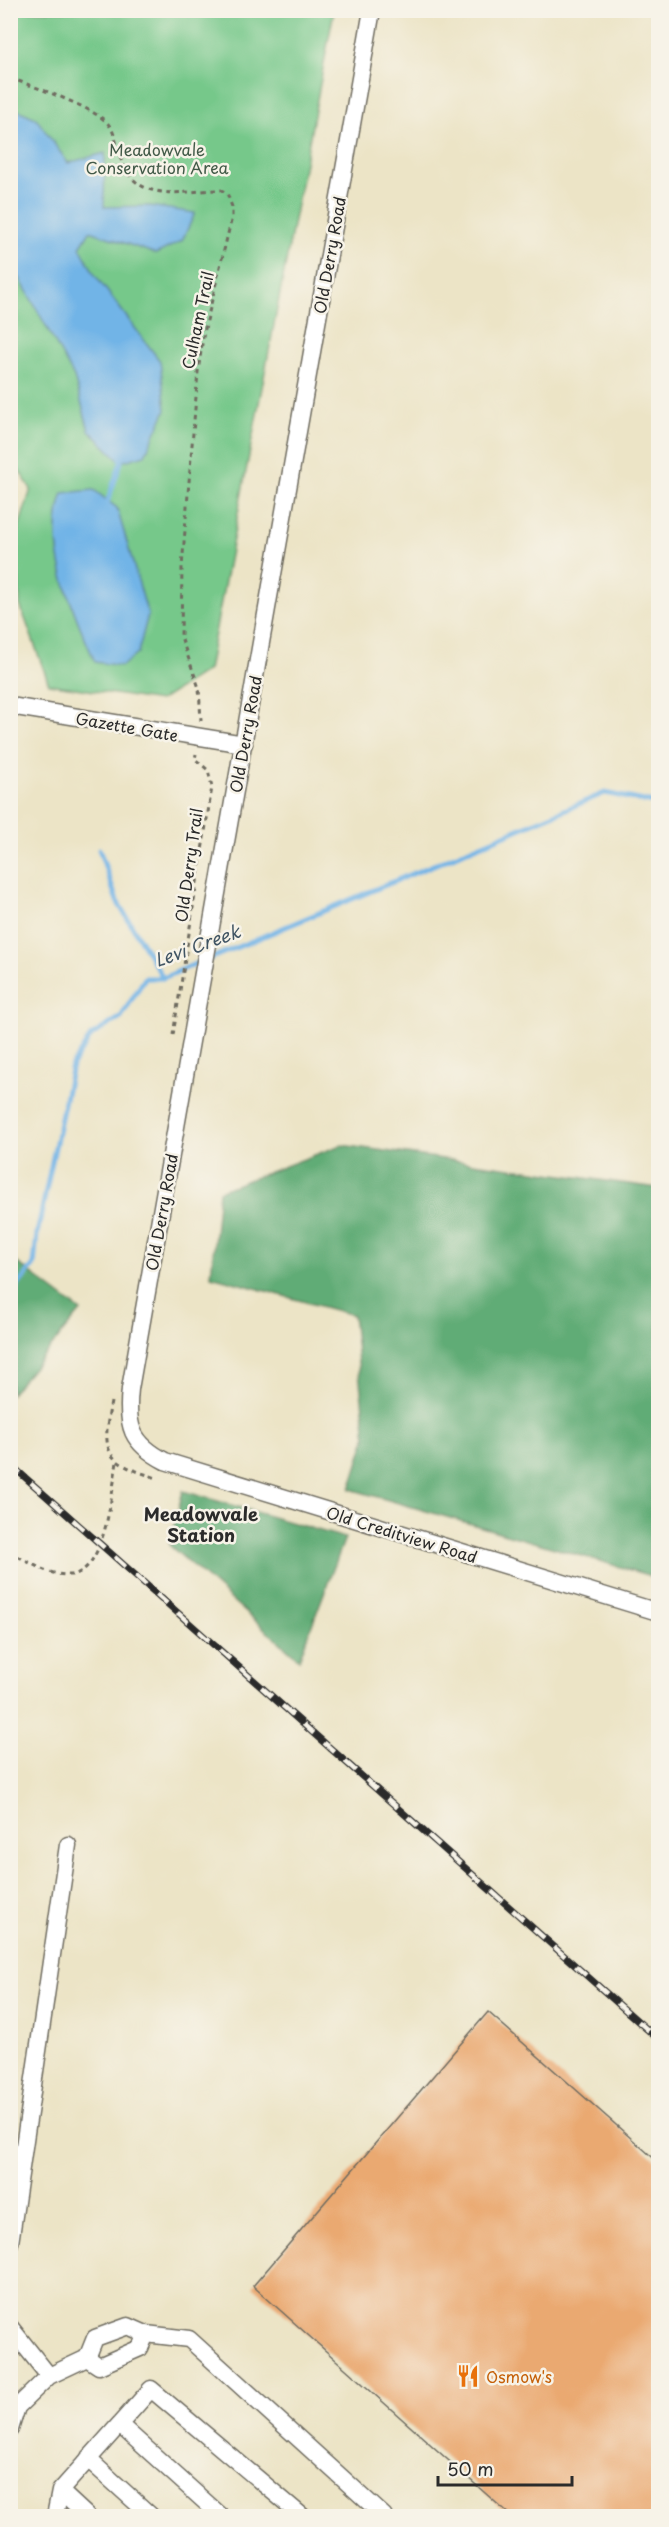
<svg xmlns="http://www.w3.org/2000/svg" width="669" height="2527" font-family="'Playpen Sans',sans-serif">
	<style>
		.green { fill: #76c88a; stroke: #507a5a; stroke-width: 1.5 }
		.forest { fill: #60ac76; stroke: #466c50; stroke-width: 1.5 }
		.water { fill: #71b4e7; stroke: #4e7089; stroke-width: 1.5 }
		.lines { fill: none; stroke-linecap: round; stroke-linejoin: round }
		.stream { stroke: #71b4e7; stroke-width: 5 }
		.building { fill: #eaa971 }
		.minor-casing { stroke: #6f6c61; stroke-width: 19 }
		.path { stroke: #6f6c61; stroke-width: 3; stroke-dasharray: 4.5 4.5; stroke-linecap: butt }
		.minor { stroke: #fff; stroke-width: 16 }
		.rail-casing { stroke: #2b2b2b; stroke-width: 7 }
		.rail { stroke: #f7f3e8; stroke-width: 4.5; stroke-dasharray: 14; stroke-linecap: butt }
		.labels { text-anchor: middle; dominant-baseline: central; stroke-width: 5; stroke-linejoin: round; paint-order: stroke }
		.park-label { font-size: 16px; fill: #425a48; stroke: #f7f3e8 }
		.street-label { font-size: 16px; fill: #2b2b2b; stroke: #f7f3e8 }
		.food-label { font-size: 16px; fill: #c56008; stroke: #f7f3e8; text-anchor: start }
		.water-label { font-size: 18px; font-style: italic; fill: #405463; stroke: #f7f3e8 }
		.neighbourhood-label { font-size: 18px; font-weight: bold; fill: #2b2b2b; stroke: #f7f3e8 }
	</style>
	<rect width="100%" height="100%" fill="#f7f3e8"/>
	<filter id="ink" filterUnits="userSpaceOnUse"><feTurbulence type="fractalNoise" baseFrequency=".0167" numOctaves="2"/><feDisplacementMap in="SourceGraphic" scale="12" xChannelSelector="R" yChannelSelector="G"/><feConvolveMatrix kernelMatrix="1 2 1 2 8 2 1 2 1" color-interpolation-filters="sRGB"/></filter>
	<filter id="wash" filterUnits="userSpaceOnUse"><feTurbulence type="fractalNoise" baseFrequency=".008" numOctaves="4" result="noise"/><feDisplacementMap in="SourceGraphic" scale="24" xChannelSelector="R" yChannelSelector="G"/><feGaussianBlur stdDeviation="1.35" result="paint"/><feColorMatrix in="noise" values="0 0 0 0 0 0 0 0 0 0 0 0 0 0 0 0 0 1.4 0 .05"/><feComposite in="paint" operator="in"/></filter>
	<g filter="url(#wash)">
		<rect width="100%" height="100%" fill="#ece4c6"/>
		<path class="green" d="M11,11H334L208,670L160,701L49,684L20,605L16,536L31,489L11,458Z"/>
		<path class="forest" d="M341,1145L658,1188V1578L350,1489L366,1438L353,1315L211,1276L219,1191Z
			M11,1258L81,1311L11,1394Z
			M183,1491L345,1538L299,1659L169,1545Z"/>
		<path class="water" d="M11,107L36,118L68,163L105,153L104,207L150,206L195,213L182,241L156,254L90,231L80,247L95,275L160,361L166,410L145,455L121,462L89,430L74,377L18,275L10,208Z
			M94,490L117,508L148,615L138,653L122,666L95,662C73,611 44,547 63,493Z"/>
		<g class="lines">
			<path class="stream" d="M106,506L121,462V455
				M99,849L117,901L163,978
				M209,959L605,793L658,804
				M10,1349L12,1304L18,1285L34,1265L37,1234L72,1065L91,1036L121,1017L145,978H163L200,962"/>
		</g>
		<g id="blocks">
			<path class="building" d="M488,2012L658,2162V2511L654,2517H512L253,2286Z"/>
		</g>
	</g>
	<g filter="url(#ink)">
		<use href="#blocks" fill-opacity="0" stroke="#6f6c61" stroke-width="1.5"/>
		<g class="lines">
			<g class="minor-casing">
				<path id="minor" d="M372,10L130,1389C126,1426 131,1443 165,1461L658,1612
					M10,706L244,744
					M10,2243L68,1845
					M10,2327L49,2376
					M87,2358L99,2366L140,2348L146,2334
					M120,2425L221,2516
					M10,2429L17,2407L49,2376L87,2358L95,2338L128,2326L146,2334L189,2339L384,2516
					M88,2459L151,2516
					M60,2491L87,2516
					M55,2516L60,2491L151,2389L302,2516"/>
			</g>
			<path class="path" d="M10,78C32,86 97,108 109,125C117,136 117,152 123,164C141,205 186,190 221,190L227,193L232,207V217L203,337L198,372L182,567L181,637L199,688L201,721
				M173,1035L212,787L208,770L195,759L196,754
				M111,1402C101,1455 106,1462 157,1478
				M10,1552C29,1562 49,1576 70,1575C106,1573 112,1489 117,1462
				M479,2516L484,2511L490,2516"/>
			<use href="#minor" class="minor"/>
			<g class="rail-casing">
				<path id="rail" d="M10,1464L658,2039"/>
			</g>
			<use href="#rail" class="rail"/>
		</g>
	</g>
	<defs>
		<g id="restaurant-bare" transform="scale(1.8)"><path d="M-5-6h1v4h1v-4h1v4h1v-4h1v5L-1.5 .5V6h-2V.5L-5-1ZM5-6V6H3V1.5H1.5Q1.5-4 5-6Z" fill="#e8710a" stroke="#f7f3e8" stroke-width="2.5" paint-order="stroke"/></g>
	</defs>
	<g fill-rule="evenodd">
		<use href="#restaurant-bare" x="468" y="2376"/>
	</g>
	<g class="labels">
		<g class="park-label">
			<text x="157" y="149">Meadowvale<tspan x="157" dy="18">Conservation Area</tspan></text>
		</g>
		<g class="street-label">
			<text transform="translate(329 255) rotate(-80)">Old Derry Road</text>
			<text transform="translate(197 320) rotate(-78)">Culham Trail</text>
			<text transform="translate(127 726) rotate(10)">Gazette Gate</text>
			<text transform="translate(245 734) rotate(-80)">Old Derry Road</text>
			<text transform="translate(188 865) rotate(-82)">Old Derry Trail</text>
			<text transform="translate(161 1212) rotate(-80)">Old Derry Road</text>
			<text transform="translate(402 1534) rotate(17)">Old Creditview Road</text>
		</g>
		<g class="food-label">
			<text x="486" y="2376">Osmow's</text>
		</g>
		<g class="water-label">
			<text transform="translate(197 945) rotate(-20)">Levi Creek</text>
		</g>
		<g class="neighbourhood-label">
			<text x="201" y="1513">Meadowvale<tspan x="201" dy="21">Station</tspan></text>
		</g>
	</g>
	<rect width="669" height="2527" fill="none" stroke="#f7f3e8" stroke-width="36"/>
	<path d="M438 2476v9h134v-9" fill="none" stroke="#2b2b2b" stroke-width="3"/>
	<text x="447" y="2476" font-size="18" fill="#2b2b2b" stroke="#f7f3e8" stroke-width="4.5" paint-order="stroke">50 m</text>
</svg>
